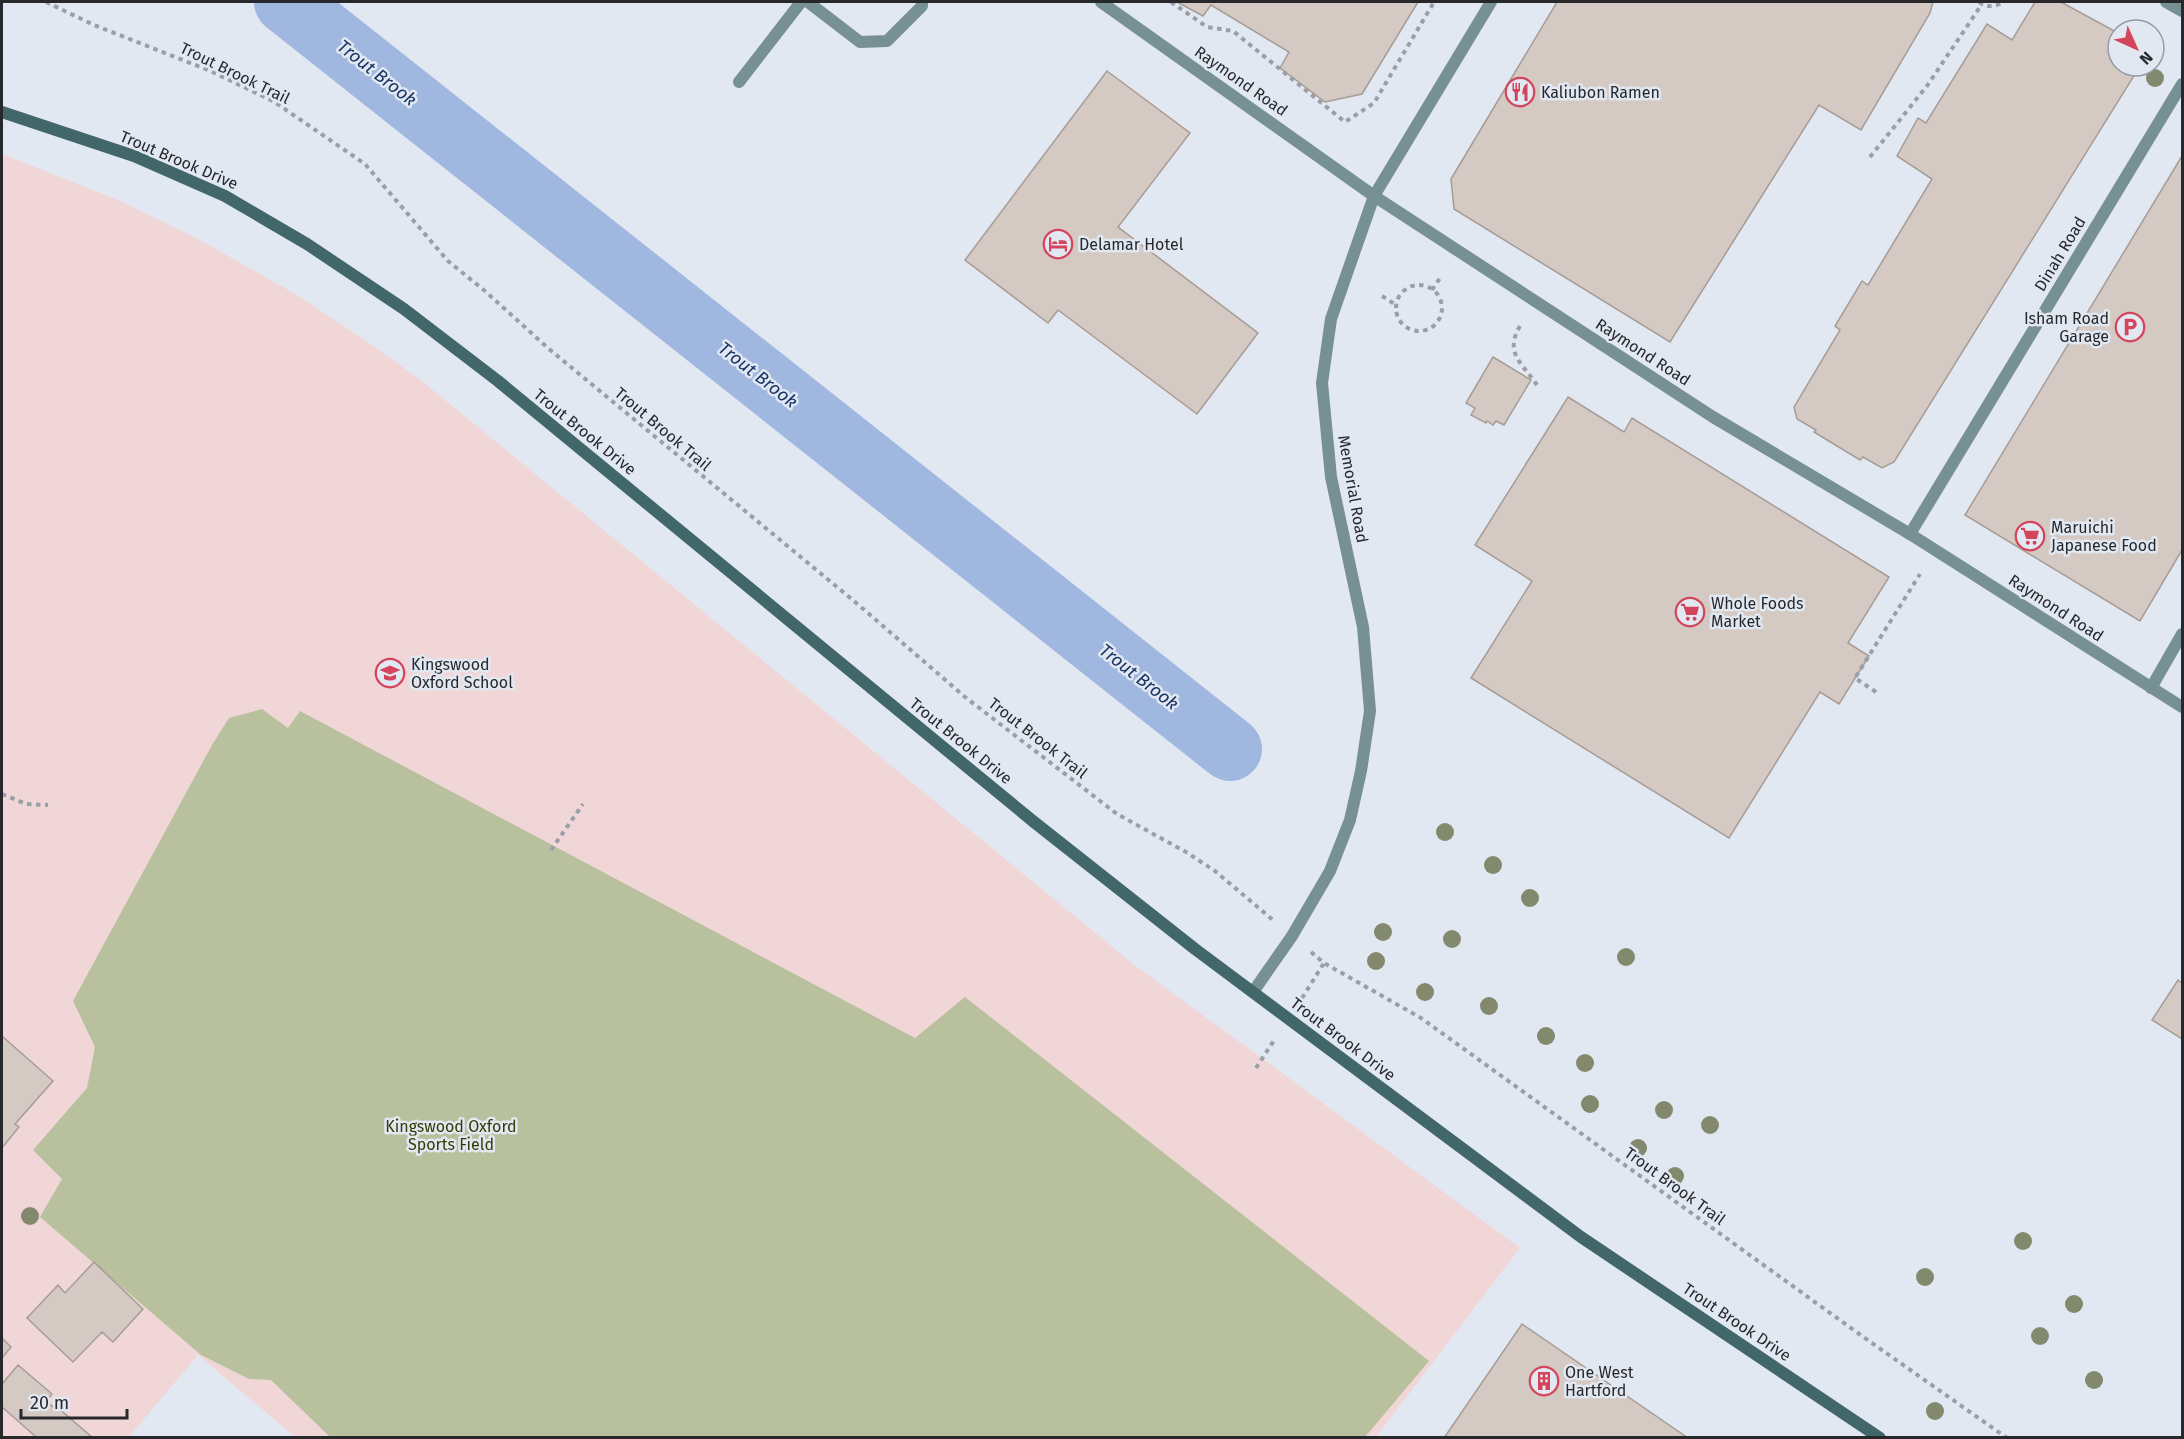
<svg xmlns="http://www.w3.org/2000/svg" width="2184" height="1439" font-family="'Fira Sans',sans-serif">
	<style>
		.education { fill: #f1d6d7 }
		.green { fill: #b9c09e }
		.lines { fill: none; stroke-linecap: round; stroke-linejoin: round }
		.river { stroke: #a0b7e0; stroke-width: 64 }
		.building { fill: #d4c9c3; stroke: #a69c96; stroke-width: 1.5 }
		.path { stroke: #9a9fa7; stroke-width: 4; stroke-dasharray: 4.5 4.5; stroke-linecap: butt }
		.service { stroke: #779193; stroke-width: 12 }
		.minor { stroke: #779193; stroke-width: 12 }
		.tertiary { stroke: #779193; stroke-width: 12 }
		.secondary { stroke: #41676b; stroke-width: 12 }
		.tree { fill: #83896d }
		.labels { text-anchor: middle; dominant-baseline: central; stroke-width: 5; stroke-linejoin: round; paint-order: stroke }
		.street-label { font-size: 16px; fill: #26282c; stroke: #e2e8f2 }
		.poi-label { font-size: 16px; fill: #26282c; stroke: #e2e8f2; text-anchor: start }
		.park-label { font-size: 16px; fill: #353b01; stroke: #e2e8f2 }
		.water-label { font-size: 18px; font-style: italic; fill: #1a3567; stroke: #e2e8f2 }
	</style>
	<rect width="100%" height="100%" fill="#e2e8f2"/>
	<path class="education" d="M2,154L118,200L200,240L297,295L391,358L423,382L1132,963L1520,1248L1376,1437H295L198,1355L129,1437L2,1438Z"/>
	<path class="green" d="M262,709L288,728L300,711L915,1038L965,997L1429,1361L1365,1437H330L271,1380L249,1379L201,1355L40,1217L62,1179L33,1150L87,1088L95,1047L73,1001L212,745L229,718Z"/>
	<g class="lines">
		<path class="river" d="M286,2L1230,749"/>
	</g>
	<path class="building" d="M1177,2H1418L1362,94L1325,102L1280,68L1289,52L1211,5L1203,16Z
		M1557,2H1933L1930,13L1861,130L1819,105L1670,342L1454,209L1451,179Z
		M2035,2H2061L2118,33V66H2140L1894,462L1882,468L1863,457L1860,460L1814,432L1816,430L1797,419L1794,407L1840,330L1835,326L1862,281L1868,285L1932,179L1897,156L1918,118L1926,123L1987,24L2012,40Z
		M1107,71L1190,133L1118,227L1258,333L1197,414L1058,310L1048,323L965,260Z
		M2182,156V550L2140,621L1965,515Z
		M1493,357L1531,380L1504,425L1496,421L1493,425L1487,421L1486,423L1471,415L1475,408L1466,403Z
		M1568,397L1624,432L1632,418L1889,577L1848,643L1869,656L1839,704L1820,692L1729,838L1471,678L1532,581L1475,545Z
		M2178,980L2182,983V1039L2152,1020Z
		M2,1036L53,1081L15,1124L19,1127L2,1148Z
		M94,1262L143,1309L113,1342L102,1332L73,1362L27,1318L58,1285L65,1293Z
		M1522,1324L1688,1438H1444Z
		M2,1338L11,1347L2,1358Z
		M18,1365L52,1394L46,1401L56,1409L58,1408L93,1438H33L35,1436L2,1407V1384Z"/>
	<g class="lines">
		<path class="path" d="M46,2L94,25L208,70L273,101L365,164L448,261L485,291L549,349L854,601L965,697L1117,814L1186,852L1215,871L1273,920
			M1171,2L1207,27L1233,31L1345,122L1374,103L1434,2
			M1979,2C1987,8 1995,7 2003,2
			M1870,157L1927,86L1982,4
			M1396 308a23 23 0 1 1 46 0a23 23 0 1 1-46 0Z
			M1432,290L1440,278
			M1382,296L1396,305
			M1520,326C1504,353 1522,363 1537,385
			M1876,692L1855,678L1920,574
			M2,794L26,804L48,805
			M551,850L583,804
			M1311,952L1324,963L1421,1018L1862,1336L2007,1438
			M1302,998L1324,963
			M1256,1068L1275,1039"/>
		<path class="service" d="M808,2L860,42L887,41L922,6V2
			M739,82L801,2"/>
		<path class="minor" d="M2166,2L2182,11
			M1910,534L2182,84
			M2151,688L2182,634
			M1253,992L1292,936L1330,871L1350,820L1361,771L1370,711L1363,627L1331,477L1322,383L1331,319L1374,196L1491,2"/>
		<path class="tertiary" d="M1101,2L1374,196L1713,417L1910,534L2182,707"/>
		<path class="secondary" d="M2,112L134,156L225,196L307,244L404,309L498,381L1034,822L1195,949L1581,1237L1880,1438"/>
	</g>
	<g class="tree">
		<circle cx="2155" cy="78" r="9"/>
		<circle cx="1445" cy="832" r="9"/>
		<circle cx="1493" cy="865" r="9"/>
		<circle cx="1530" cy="898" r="9"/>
		<circle cx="1383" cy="932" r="9"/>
		<circle cx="1452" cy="939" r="9"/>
		<circle cx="1626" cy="957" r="9"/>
		<circle cx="1376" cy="961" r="9"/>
		<circle cx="1425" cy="992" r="9"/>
		<circle cx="1489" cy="1006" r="9"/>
		<circle cx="1546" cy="1036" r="9"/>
		<circle cx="1585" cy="1063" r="9"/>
		<circle cx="1590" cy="1104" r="9"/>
		<circle cx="1664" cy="1110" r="9"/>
		<circle cx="1710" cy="1125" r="9"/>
		<circle cx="1638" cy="1148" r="9"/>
		<circle cx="1675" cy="1176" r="9"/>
		<circle cx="30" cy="1216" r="9"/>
		<circle cx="2023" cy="1241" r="9"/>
		<circle cx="1925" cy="1277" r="9"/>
		<circle cx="2074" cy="1304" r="9"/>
		<circle cx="2040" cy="1336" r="9"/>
		<circle cx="2094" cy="1380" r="9"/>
		<circle cx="1935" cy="1411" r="9"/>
	</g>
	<defs>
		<g id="restaurant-ring" transform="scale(1.5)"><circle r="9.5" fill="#e2e8f2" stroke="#d4445b" stroke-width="1.5"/><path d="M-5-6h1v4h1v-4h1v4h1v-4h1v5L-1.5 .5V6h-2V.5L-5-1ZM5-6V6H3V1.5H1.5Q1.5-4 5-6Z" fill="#d4445b"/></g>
		<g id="hotel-ring" transform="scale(1.5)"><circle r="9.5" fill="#e2e8f2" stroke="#d4445b" stroke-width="1.5"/><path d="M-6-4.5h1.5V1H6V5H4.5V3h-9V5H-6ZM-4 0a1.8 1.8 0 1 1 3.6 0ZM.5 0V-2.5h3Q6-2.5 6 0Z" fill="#d4445b"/></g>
		<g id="parking-ring" transform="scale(1.5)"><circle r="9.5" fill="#e2e8f2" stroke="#d4445b" stroke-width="1.5"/><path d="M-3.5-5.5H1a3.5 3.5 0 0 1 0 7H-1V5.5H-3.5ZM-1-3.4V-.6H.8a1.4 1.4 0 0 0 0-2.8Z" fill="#d4445b"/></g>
		<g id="supermarket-ring" transform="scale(1.5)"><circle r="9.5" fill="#e2e8f2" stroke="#d4445b" stroke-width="1.5"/><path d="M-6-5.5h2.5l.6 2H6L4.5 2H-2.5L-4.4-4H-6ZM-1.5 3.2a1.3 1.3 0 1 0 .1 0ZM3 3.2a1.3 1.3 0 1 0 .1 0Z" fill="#d4445b"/></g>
		<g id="school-ring" transform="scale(1.5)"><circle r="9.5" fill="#e2e8f2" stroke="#d4445b" stroke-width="1.5"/><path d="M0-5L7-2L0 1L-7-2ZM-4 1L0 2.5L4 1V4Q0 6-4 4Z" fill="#d4445b"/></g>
		<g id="building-ring" transform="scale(1.5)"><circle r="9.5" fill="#e2e8f2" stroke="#d4445b" stroke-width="1.5"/><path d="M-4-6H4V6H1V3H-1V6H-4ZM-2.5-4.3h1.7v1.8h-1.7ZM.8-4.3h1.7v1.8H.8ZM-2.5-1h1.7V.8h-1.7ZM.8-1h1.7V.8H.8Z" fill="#d4445b"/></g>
	</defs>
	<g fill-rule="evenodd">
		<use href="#restaurant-ring" x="1520" y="92"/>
		<use href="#hotel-ring" x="1058" y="244"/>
		<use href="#parking-ring" x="2130" y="327"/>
		<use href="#supermarket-ring" x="2030" y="536"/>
		<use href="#supermarket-ring" x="1690" y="612"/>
		<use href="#school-ring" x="390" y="673"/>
		<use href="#building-ring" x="1544" y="1381"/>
	</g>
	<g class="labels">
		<g class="street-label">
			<text transform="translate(235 73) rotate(26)">Trout Brook Trail</text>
			<text transform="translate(1241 81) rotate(35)">Raymond Road</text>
			<text transform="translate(179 160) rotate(23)">Trout Brook Drive</text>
			<text transform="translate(2060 254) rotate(-59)">Dinah Road</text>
			<text transform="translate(1643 352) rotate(33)">Raymond Road</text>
			<text transform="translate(663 429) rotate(40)">Trout Brook Trail</text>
			<text transform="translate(585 432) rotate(39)">Trout Brook Drive</text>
			<text transform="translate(1353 489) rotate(80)">Memorial Road</text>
			<text transform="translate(2056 608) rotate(33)">Raymond Road</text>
			<text transform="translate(1038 738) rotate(38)">Trout Brook Trail</text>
			<text transform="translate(961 741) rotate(39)">Trout Brook Drive</text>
			<text transform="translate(1343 1039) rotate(37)">Trout Brook Drive</text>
			<text transform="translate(1675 1186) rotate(36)">Trout Brook Trail</text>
			<text transform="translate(1737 1322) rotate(34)">Trout Brook Drive</text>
		</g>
		<g class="poi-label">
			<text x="1541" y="92">Kaliubon Ramen</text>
			<text x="1079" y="244">Delamar Hotel</text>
			<text x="2109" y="318" text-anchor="end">Isham Road<tspan x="2109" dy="18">Garage</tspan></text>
			<text x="2051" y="527">Maruichi<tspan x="2051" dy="18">Japanese Food</tspan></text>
			<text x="1711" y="603">Whole Foods<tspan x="1711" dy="18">Market</tspan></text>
			<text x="411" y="664">Kingswood<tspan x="411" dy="18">Oxford School</tspan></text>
			<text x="1565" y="1372">One West<tspan x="1565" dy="18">Hartford</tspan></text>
		</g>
		<g class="park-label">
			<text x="451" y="1126">Kingswood Oxford<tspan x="451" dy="18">Sports Field</tspan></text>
		</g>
		<g class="water-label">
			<text transform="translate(377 73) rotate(38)">Trout Brook</text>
			<text transform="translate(758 375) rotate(38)">Trout Brook</text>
			<text transform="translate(1139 677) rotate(38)">Trout Brook</text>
		</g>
	</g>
	<rect width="2184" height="1439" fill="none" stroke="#26282c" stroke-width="6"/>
	<g transform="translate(2136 48) rotate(135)"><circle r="28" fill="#e2e8f2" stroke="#979ba3" stroke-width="1.5"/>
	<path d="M0-4.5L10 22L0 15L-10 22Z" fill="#d4445b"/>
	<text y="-9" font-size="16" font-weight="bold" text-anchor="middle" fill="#26282c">N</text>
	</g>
	<path d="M21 1409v9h106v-9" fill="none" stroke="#26282c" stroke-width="3"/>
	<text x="30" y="1409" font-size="18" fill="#26282c" stroke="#e2e8f2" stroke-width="4.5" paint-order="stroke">20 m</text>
</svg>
